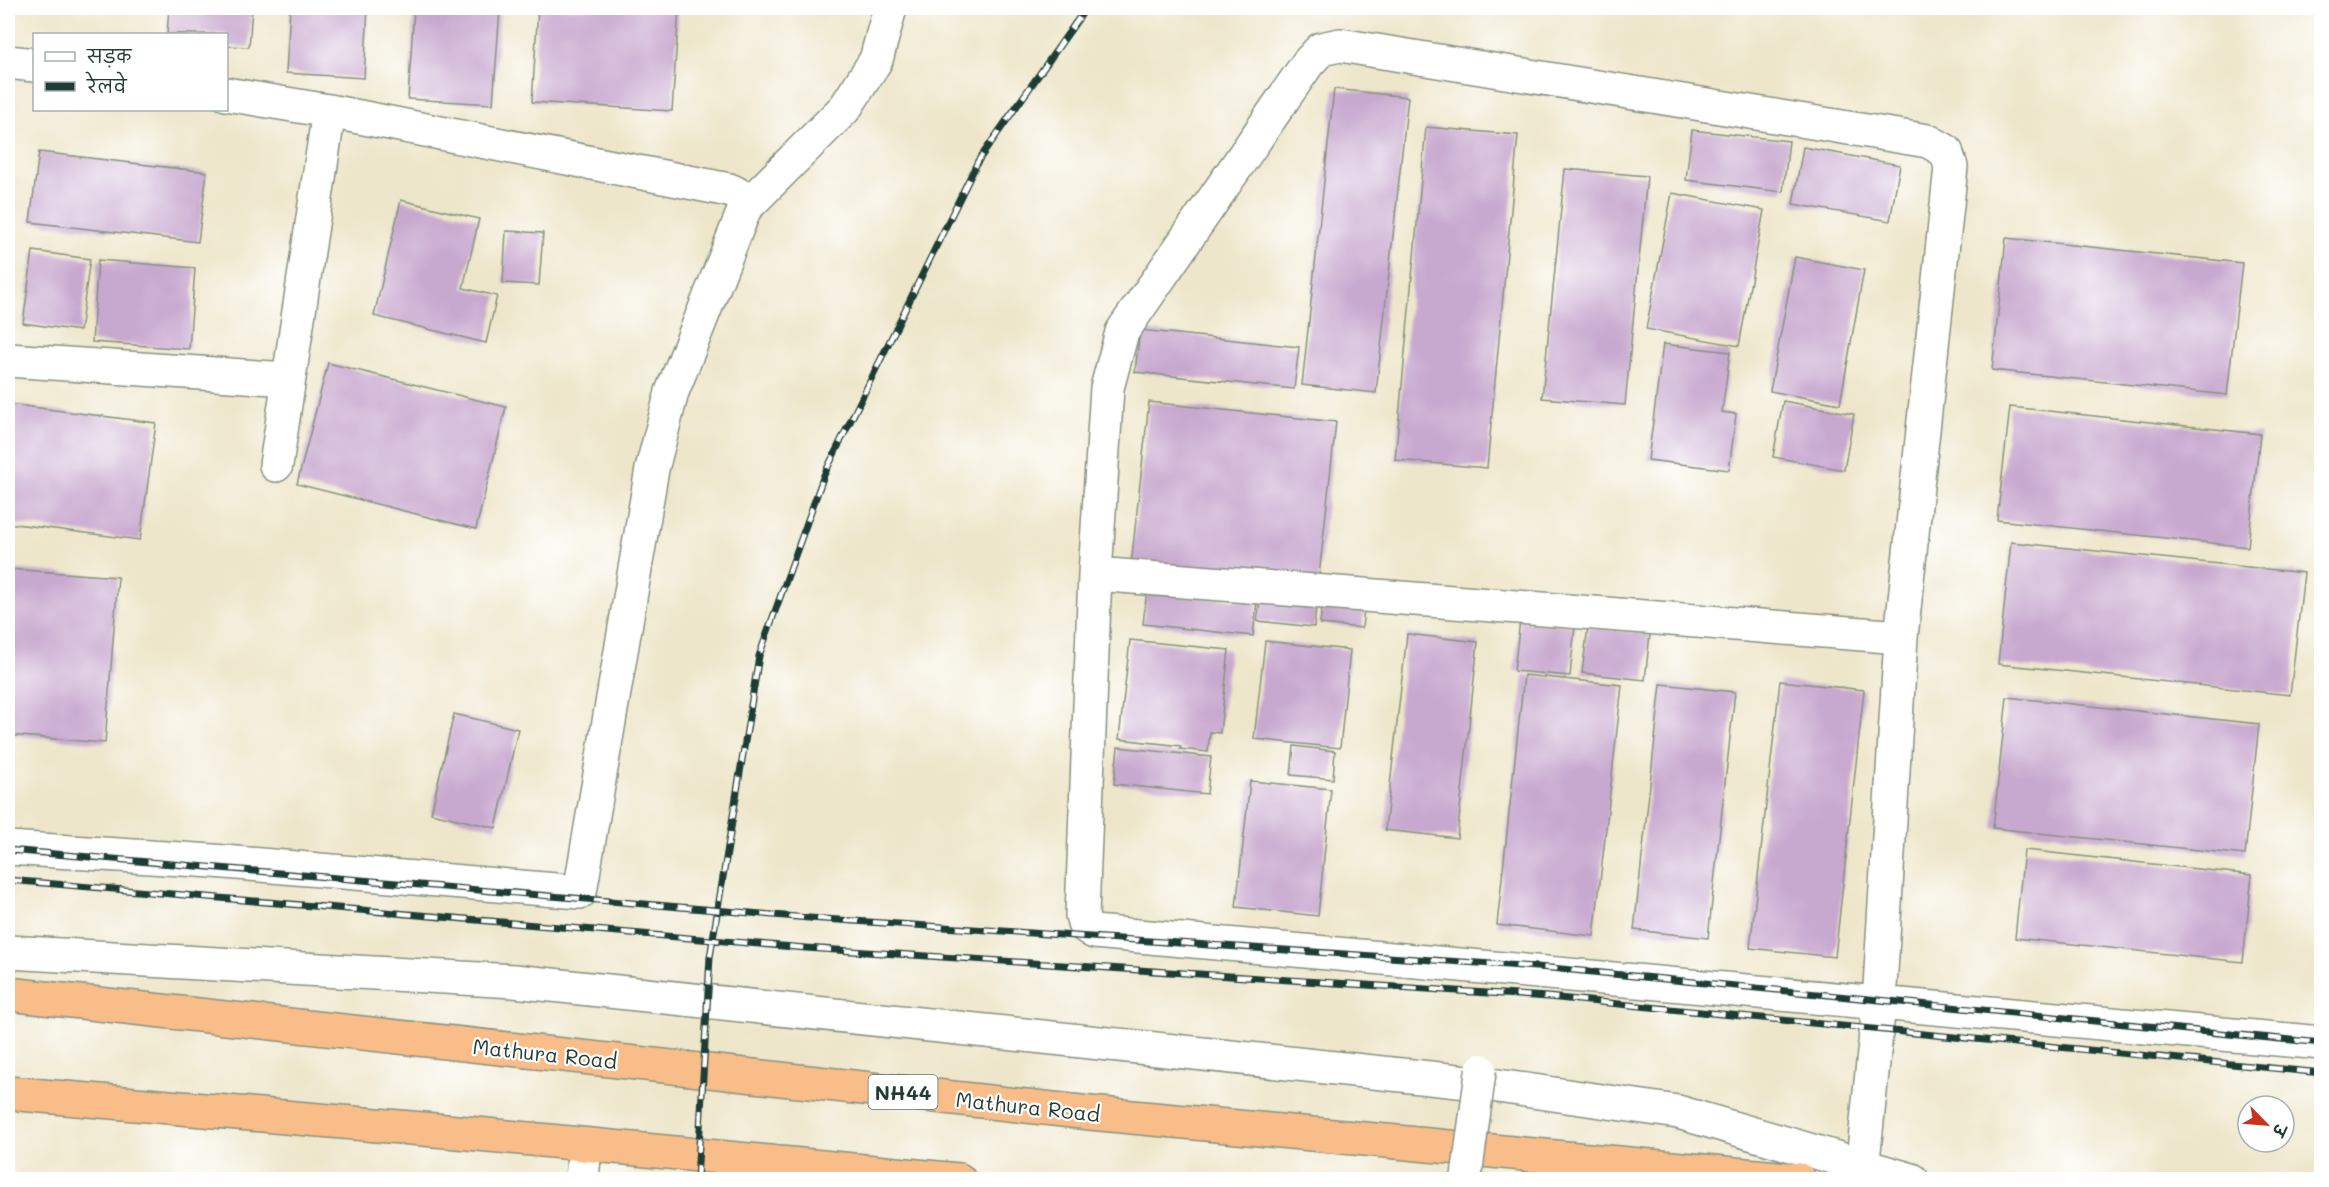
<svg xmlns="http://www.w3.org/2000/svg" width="2329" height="1187" font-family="Mali,'Playpen Sans Deva',sans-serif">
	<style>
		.building { fill: #c7a8cf }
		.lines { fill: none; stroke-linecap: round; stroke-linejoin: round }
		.minor-casing { stroke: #86927f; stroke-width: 36 }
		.tertiary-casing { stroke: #86927f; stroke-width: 36 }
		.trunk-casing { stroke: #86927f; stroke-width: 36 }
		.minor { stroke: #fff; stroke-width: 33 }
		.tertiary { stroke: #fff; stroke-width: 33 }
		.trunk { stroke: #f8bd89; stroke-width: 33 }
		.rail-casing { stroke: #1f3d34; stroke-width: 7 }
		.rail { stroke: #fff; stroke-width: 4.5; stroke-dasharray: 14; stroke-linecap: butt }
		.pedestrian-bridge-casing { stroke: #86927f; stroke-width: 33; stroke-linecap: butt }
		.pedestrian-bridge { stroke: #fff; stroke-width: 30 }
		.labels { text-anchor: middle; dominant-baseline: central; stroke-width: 4.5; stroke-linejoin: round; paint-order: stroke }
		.shield { fill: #fff; stroke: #627771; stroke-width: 1.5 }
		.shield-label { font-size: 20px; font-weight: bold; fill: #1f3d34 }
		.street-label { font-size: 21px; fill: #1f3d34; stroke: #fff }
	</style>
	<rect width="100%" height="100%" fill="#fff"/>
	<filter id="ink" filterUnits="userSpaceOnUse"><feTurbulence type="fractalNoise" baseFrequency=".0167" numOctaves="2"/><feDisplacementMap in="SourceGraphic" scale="12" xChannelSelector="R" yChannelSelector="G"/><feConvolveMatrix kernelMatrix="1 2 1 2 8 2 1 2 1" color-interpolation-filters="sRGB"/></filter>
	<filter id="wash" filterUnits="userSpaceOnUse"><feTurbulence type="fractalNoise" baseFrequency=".008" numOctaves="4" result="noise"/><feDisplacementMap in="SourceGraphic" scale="24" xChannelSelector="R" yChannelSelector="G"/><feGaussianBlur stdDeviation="1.35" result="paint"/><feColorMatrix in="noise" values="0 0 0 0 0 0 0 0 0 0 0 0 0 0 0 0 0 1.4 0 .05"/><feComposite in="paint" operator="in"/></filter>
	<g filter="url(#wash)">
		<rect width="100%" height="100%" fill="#eee6ca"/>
		<g id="blocks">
			<path class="building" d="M169,8H252L249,47L226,46V34H167Z
				M290,8H368L364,78L286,73Z
				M414,8H500L493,104L408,99Z
				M538,8H679L672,111L532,102Z
				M1334,89L1408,97L1376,393L1302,385Z
				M1426,127L1518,135L1487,468L1395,460Z
				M1692,130L1789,141L1783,192L1686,180Z
				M1803,147L1900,165L1890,221L1793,204Z
				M39,152L207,172L198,242L30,222Z
				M1565,169L1647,176L1625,405L1542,398Z
				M1672,193L1764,210L1739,346L1646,329Z
				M401,200L479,219L463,288L497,296L486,343L374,316Z
				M506,231L543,233L539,285L503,283Z
				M2006,238L2242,263L2227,395L1992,370Z
				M33,251L90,259L80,331L23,323Z
				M1795,257L1864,270L1840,404L1770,391Z
				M98,260L195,268L189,349L92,342Z
				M1140,330L1299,347L1294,389L1135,372Z
				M1663,344L1730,352L1722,412L1736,414L1729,470L1648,460Z
				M328,363L506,407L476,529L297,484Z
				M1783,401L1854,414L1844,470L1773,457Z
				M1149,402L1336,422L1318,585L1131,565Z
				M8,404L156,423L140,540L8,523Z
				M2010,407L2260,434L2248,547L1997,520Z
				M2011,542L2304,573L2290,695L1998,664Z
				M8,569L118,577L105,743L8,735Z
				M1147,590L1257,602L1253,636L1143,624Z
				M1260,600L1316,606L1314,627L1257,621Z
				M1322,604L1364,609L1362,628L1320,624Z
				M1520,620L1575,626L1570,676L1514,671Z
				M1588,627L1650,634L1645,680L1582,673Z
				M1407,634L1478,642L1457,838L1385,830Z
				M1130,640L1229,650L1220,733L1210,732L1208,752L1180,749L1181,746L1119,739Z
				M1265,641L1350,650L1340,748L1254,739Z
				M1524,675L1622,685L1594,936L1497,925Z
				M1780,681L1864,690L1835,957L1750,948Z
				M1661,684L1735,692L1708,938L1634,930Z
				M2007,697L2259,724L2245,855L1993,828Z
				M454,714L518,729L496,828L431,813Z
				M1294,746L1335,751L1333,779L1291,775Z
				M1118,747L1211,757L1207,794L1114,784Z
				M1250,781L1331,789L1318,916L1236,907Z
				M2024,850L2252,875L2243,962L2015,938Z"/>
		</g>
	</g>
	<g filter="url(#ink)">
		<use href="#blocks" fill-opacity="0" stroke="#86927f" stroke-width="1.5"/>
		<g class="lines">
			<g class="minor-casing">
				<path id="minor" d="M8,62L34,65
					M226,94L329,111L276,465
					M745,208L845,108L876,60L890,8
					M8,360L288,379
					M1095,574L1901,637
					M8,848L213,861L580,892L652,469L672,392L745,208C742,197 740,194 729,190L329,111
					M582,1180L585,1145
					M1861,1180L1879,1004L1901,637L1951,167L1946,151L1928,141L1340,45L1321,49L1308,63L1122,332L1107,388L1095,574L1082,915L1085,926L1094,932L2322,1043"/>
			</g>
			<g class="tertiary-casing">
				<path id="tertiary" d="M8,952L514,981L1477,1083L1678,1112L1912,1180"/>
			</g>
			<g class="trunk-casing">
				<path id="trunk" d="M8,994L1090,1113L1799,1180
					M8,1093L446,1131L959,1180"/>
			</g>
			<use href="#minor" class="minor"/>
			<use href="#tertiary" class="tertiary"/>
			<use href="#trunk" class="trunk"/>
			<g class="rail-casing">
				<path id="rail" d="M8,850L809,918L1551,968L2322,1043
					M8,880L806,948L1548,997L2322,1073
					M697,1180L710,957L759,656L824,475L978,161L1086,8"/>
			</g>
			<use href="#rail" class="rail"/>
			<g class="pedestrian-bridge-casing">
				<path id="pedestrian-bridge" d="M1466,1180L1481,1069"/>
			</g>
			<use href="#pedestrian-bridge" class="pedestrian-bridge"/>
		</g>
	</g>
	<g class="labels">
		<rect class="shield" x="868.5" y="1075" width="69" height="34" rx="4.5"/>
		<g class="shield-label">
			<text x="903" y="1092">NH44</text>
		</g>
		<g class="street-label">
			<text transform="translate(545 1053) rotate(6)">Mathura Road</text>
			<text transform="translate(1028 1106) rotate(6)">Mathura Road</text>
		</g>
	</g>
	<rect width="2329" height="1187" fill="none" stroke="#fff" stroke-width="30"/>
	<rect x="33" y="33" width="195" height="78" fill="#ffffff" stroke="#a5b1ae" stroke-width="1.5"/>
	<rect x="45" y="52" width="30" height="9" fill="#ffffff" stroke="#a5b1ae" stroke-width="1.5"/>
	<text x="87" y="63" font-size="18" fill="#1f3d34">सड़क</text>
	<rect x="45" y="82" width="30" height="9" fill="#1f3d34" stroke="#a5b1ae" stroke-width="1.5"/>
	<text x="87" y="93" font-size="18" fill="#1f3d34">रेलवे</text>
	<g transform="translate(2266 1124) rotate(115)"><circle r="28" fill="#ffffff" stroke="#a5b1ae" stroke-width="1.5"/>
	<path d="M0-4.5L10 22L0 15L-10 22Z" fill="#c8321e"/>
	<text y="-9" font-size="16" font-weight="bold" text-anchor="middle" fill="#1f3d34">उ</text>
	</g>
</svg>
